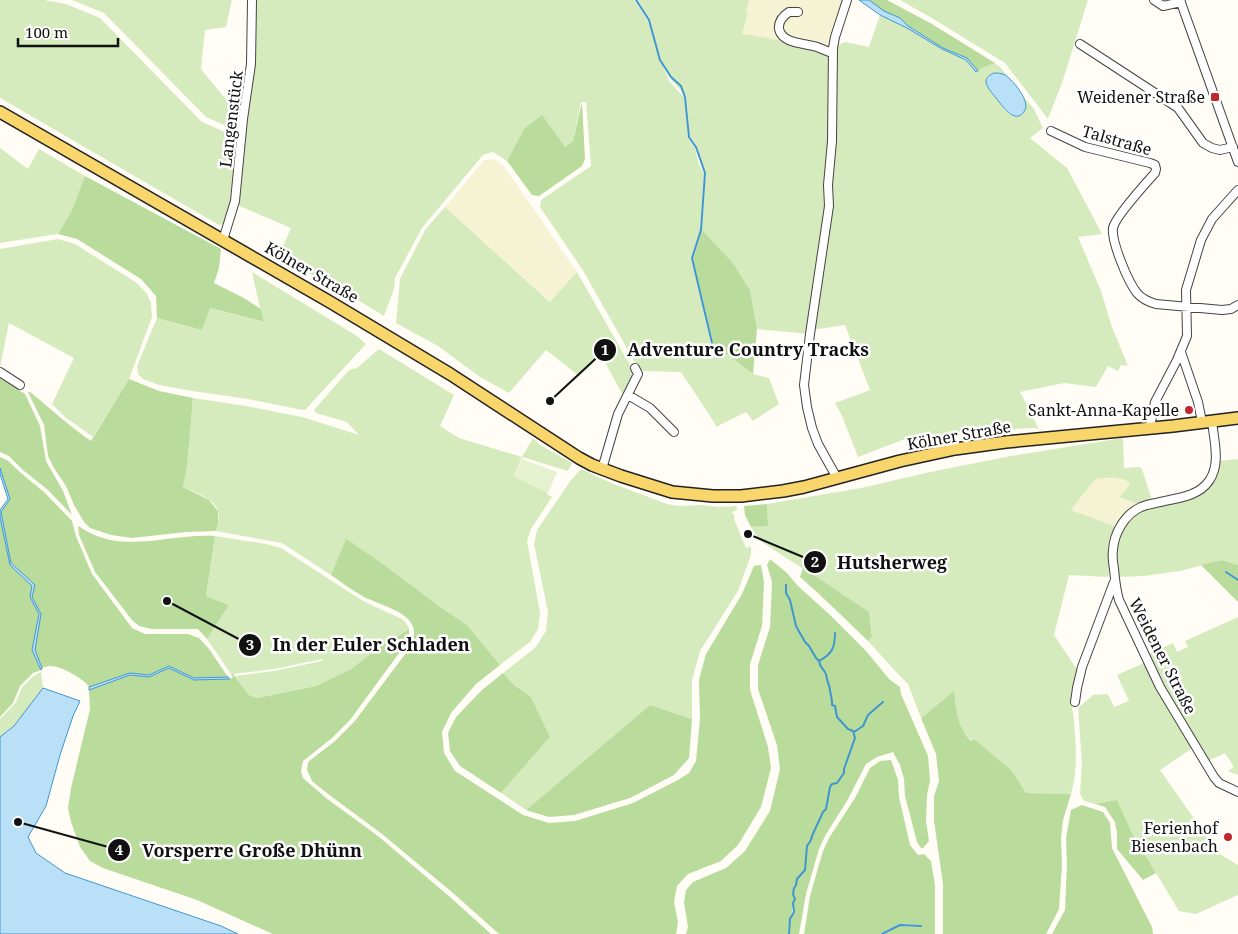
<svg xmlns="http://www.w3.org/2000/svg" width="1238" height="934" font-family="'Noto Serif',serif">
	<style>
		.farmland { fill: #f6f3d4 }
		.green { fill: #d5ebbd }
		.forest { fill: #b9dc9c }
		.pitch { fill: #e6f2cf }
		.water { fill: #b9e0f7; stroke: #3f96cf }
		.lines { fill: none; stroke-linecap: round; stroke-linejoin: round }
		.stream { stroke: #3f96cf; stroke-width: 2 }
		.street-casing { stroke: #444; stroke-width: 10 }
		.primary-casing { stroke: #222; stroke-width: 14 }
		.street { stroke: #fff; stroke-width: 8 }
		.primary { stroke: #f9d66b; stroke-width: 11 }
		.poi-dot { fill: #c4262e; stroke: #fff; stroke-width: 2 }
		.labels { text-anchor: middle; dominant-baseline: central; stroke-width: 5; stroke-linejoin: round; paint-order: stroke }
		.poi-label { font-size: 16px; fill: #111; stroke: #fff; text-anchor: end }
		.street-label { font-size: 16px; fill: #111; stroke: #fff }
		.leader { fill: none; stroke: #111; stroke-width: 2 }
		.callout-dot { fill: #111; stroke: #fff; stroke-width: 2 }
		.mark-label { font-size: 15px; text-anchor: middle; font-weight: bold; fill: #fff }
		.callout-label { font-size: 18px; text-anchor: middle; font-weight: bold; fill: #111; stroke: #fff; stroke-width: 5; stroke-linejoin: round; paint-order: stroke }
	</style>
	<rect width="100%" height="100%" fill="#fffdf5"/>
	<path class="farmland" d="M749,0H845L830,57L741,34L748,13L746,12Z
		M494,159L504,166L577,272L551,302L445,207L484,160Z
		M1109,477L1118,478L1130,482L1126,490L1119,497L1140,505L1117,527L1071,510L1095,479Z"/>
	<path class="green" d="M0,0H44L66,4L100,18L202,122L232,135L237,143L232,200L223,224L219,225L0,98Z
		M72,0H232L226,27L205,30L201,69L240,117L239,125L233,129L206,117L104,13Z
		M255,0H634L648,21L660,60L670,82L684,97L688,137L695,147L698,162L704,174L700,230L691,257L711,345L713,344L753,374L769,378L779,404L753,421L746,412L716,427L714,422L681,372L643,371L634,361L584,272L540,207L541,200L591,166L586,102H581L573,141L565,147L524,129L507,161L493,152L483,155L422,228L395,278L394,289L384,316L343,291L278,258L291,228L237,205Z
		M637,0H749L746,12L748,13L742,34C760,37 820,45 830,57L827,205L809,334L757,329L750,290L733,263L702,230L706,173L700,161L697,146L690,136L686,96L672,81L661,60L650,20Z
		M900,0H1088L1062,83L1048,119L1005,63L935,20Z
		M880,15L907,28L942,49L966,60L976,72L980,69L995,63L1000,67L1010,79L1003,74L997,73L988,77L986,82L987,86L1008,113C1014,117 1018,114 1025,111L1026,104L1023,96L1034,109L1043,128L1030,138L1067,168L1102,234L1078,237L1101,291L1112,327L1128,366L1121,365L1118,371L1108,366L1096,387L1064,383L1020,392L1039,429L1033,428L969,432L905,439L858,457L842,416L835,403L870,390L845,325L812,330L826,242L834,47L845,42L869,47Z
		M0,148L28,169L39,149L85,176L72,210L58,234L0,243Z
		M445,207L550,302L577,272L634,372L633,380L624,397L601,355L579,376L546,350L509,393L480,377L438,346L396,323L400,279L425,230Z
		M58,239L75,244L137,283L147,294L151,303L152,317L129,379L93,437L65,417L52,404L74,358L9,323L0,367V249Z
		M252,272L357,336L366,344L305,410H302L248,399L192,391L159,385L143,379L138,374L137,366L157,318L202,330L209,308L263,322Z
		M379,349L454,395L440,426L459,438L522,457L533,438L540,445L572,463L568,471L522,457L514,476L548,493L547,494L552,497L531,529L527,541L540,613L538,629L530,642L500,665L467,625L439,606L379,561L347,540L331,575L282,543L216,531C217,526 220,517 218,511C215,499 194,492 183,487L187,467L193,398L246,406L302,417L359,435L347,422L316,413L314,410L349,370L357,368Z
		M1123,438L1124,468L1139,467L1142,469L1151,497L1150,502L1140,505L1119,497L1126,490L1130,482C1115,476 1110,477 1095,479L1071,510L1117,527L1110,552L1109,574L1108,577L1069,575L1054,635L1078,671C1076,677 1073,684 1072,690C1070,700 1073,711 1074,721C1076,746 1078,770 1071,794L1026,793L1012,771L972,741L962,730L956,712L953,692L921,718L908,684L897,673L868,641L872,637L869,612L759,540L751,527L768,526L767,504L861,488L935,471L1011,456Z
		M1238,459V565L1222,560L1180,571L1144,576L1117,577L1115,551L1120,532L1129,519L1141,510L1198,494L1218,461Z
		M581,469L611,483L667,504L679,506L700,505L721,507L736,506L737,510L732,512L735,517L734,519L746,548L751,546V555L738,591L700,651L692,680V719L650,705L526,810L501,793L550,737L531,697L514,685L503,673L536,647L546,631L548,612L534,544L537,530L571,480Z
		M215,536L266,544L281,548L363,601L402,619L407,624L409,629L374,651L351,669L316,686L257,698L249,695L235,676L274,671L322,661V659L274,669L233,674H231L207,639L229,605L206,596Z
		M1238,617V775L1228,771L1234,767L1225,753L1208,761L1163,687L1147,655L1173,643L1177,652L1188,647L1185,641Z
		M1144,663L1157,688L1194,747L1160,770L1218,853L1238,865V895L1196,914L1179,911L1132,833L1117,801L1095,804L1084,801L1080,794L1082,764L1078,708L1093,695L1108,694L1114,707L1129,701L1117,675Z
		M41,672L43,688L14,726L0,737V719L16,702L22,687L35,675Z"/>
	<path class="forest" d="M869,0H887L932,24L995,63L980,69L978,71L967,58L943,48L908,26L900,18L881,10Z
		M582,102L585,159L582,166L539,196L532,195L507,161L524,129L542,115L565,147L573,141Z
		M85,176L221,249L219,268L214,283L242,297L261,309L264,322L210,308L202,330L157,318L156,296L141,279L77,239L58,234L72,210Z
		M702,230L733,263L750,290L757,329L753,374L713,344L693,258Z
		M0,377L25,394L40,426L46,461L63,491L72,515L48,490L23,470L9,456L0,452Z
		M129,379L159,391L193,398L187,467L183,487L209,500L218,511V522L216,531L186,532L132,538L111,535L90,528L84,522L74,505L66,486L54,468L48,456L44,425L28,392H30C50,408 69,426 91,441Z
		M0,457L7,460L21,473L45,493L72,521L76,536L92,574L132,628L145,634H188L199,638L209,649L228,677L194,678L169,666L149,675L130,673L89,687C85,679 59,665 50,666C47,666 45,667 42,668L35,650L41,614L32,597L34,585L11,563L1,512L10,499L0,468Z
		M767,504L768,526L751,527L745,515L744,506Z
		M0,517L10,564L32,586L30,597L39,614L32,650L41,670L33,673L20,686L13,703L0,717Z
		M78,526L80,527C122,556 168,533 215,536L206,596L229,605L207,639L198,629H152L139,626L132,620L95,572L79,535Z
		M346,539L379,561L439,606L467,625L500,665L476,684L457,706L451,713L442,732L444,753L455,771L523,815L549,823L575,821L633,803L678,780L689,773L696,761L700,719L699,680L706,654L742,594L754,566L761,565L764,582L762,626L750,664V690L768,747L771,768L761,807L738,845L721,861L688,874L677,886L674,902L678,922L676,934H499L453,893L382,834L328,794L312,781L307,770L308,762L335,741L354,722L409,649C413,640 417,632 411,623C405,611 376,603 364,597C352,590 342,583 331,575Z
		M770,559L786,572L798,586L829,614L867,652L889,679L900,687L901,694L928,756L930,781L927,795L926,821L929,841L923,848H921L917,842L905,796L904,779L900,765L893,752L877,757L866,764L847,801L825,836L819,849L806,894L799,934H789L791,919L794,912L793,904C793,914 788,923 788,934H686L688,927L684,902L686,890L693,882L726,868L745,851L770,811L780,769L777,745L758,689V665L770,627L771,606L772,582L767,565Z
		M1222,560L1238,565V579L1226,571L1225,572L1238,581V602L1201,565Z
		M803,568L869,612L872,637L868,641C845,619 823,597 800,577Z
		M409,629V637L405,645L350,720L332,738L303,761L301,771L303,778L326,798L378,836L450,897L491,934H273L197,900L103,868L90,861L80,847L71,822L68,808L71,788L90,709L89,690L130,675L149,677L169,668L194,680L230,679L233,677L231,674H233L249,695L257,698L316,686L351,669L374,651Z
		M503,673L514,685L531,697L550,737L501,793L460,766L450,751L448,733L456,717L482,690Z
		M954,691C956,712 957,725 971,741L975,740L1012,771L1026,793L1071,794L1063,820L1061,838L1062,865L1059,909L1046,934H943V884L934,821V796L939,781L936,754L921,718Z
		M650,705L692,719L689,758L674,775L630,798L574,815L549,817L526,810Z
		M891,760L898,780L899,797L910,845L918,855L924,854L931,861L935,885V934H884L900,926L922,927V925L900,924L880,934H804L810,896L823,851L829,838L855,798L870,768L880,761Z
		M1117,800L1132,833L1156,873L1143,880L1117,849V833L1115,822L1105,807L1095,804Z
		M1082,805L1103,812L1110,823L1112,848L1152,927L1153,934H1052L1065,910L1067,865L1066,838L1071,810Z"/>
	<path class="pitch" d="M522,459L557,472L548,493L514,476Z"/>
	<path class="water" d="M859,0H869L884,11L900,18L908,26L943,48L967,58L978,71L976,72L966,60L942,49L907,28L880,15Z
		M994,73C998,73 1001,73 1005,75C1013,80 1030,101 1025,110C1016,127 1002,105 996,98C993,94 986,87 986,81C986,77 990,75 994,73Z
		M0,468L10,499L1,512L11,563L35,585L32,597L41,614L35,650L42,668L41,670L32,650L39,614L30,597L32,586L10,565L0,517V510L8,499L0,474Z
		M169,666L194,678L228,677L230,679L194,680L169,668L149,677L130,675L89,690V687L130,673L149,675Z
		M43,688L80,701L73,716L60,755L46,806L28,837L36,853L65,873L221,926L238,934H0V737L14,726Z"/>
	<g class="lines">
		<path class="stream" d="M636,0L649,20L660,60L671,77L681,86L685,97L689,137L696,147L705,173L701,230L692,258L712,343
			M1226,572L1238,580
			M786,585V593L790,600L796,626L805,642L809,646L816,658L819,661C820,668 824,669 826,674C827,678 827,682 829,685L832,701V705L835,706L837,717L848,729L853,731L855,738L844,769V773L837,783L832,784L830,787L826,809L823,812L812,836L811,840L807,846L805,870L797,879L796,885L794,888L793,894L795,899L793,903L794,912L790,919L789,934
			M819,661C832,654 835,648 835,633
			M854,732L863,726L868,715L883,702
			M882,934L900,925L921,926"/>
		<g class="street-casing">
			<path id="street" d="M1154,0L1163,6L1181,2
				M1180,0L1238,162
				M798,12H789C783,16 778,21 779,29C782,44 805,43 817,47C822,49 827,51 832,53
				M1080,44L1178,108L1203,143L1212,148L1220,150L1233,147
				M1051,131L1085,147L1150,163L1155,165L1156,169L1155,173C1146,183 1115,217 1113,228C1111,241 1128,282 1137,293C1142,299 1149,302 1156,304L1222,310L1231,309L1238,305
				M223,240L235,201L243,119L251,64L252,0
				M1181,352L1198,402L1202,422
				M0,372L20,385
				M628,395L650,408L674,432
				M1212,421C1214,441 1221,464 1209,481C1197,498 1174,498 1156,503C1151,504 1146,505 1141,507C1125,514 1114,533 1113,550C1112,556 1113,563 1114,569C1115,580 1116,590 1119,600L1160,687L1214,777L1219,783L1238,792
				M1152,428L1151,422L1155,402L1177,360L1187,336L1186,290L1201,240L1212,219L1238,190
				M602,469L618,414L638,374L635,368
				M837,478L818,444L812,428L807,407L804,385L810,334L829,206L828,185L832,141L833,48L835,37L847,0
				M1075,702L1077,688L1082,667L1114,582"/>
		</g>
		<g class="primary-casing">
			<path id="primary" d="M0,112L330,302L450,374L579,458L592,465L621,476L672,492L713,496H741L783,491L804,487L900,461L955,449L1006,442L1173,426L1238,418"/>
		</g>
		<use href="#street" class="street"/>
		<use href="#primary" class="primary"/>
	</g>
	<g class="poi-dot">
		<rect x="1210" y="92" width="10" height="10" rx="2.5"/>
		<circle cx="1189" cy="410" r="5"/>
		<circle cx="1228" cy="837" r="5"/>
	</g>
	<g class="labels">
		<g class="poi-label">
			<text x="1205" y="97">Weidener Straße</text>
			<text x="1179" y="410">Sankt-Anna-Kapelle</text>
			<text x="1218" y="828">Ferienhof<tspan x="1218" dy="18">Biesenbach</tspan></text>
		</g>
		<g class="street-label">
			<text transform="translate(231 119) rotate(-83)">Langenstück</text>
			<text transform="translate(1117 140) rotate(16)">Talstraße</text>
			<text transform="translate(312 272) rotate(30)">Kölner Straße</text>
			<text transform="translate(959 435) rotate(-10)">Kölner Straße</text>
			<text transform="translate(1163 656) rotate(63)">Weidener Straße</text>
		</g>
	</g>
	<path class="leader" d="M550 401L605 350M748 534L815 562M167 601L250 645M18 822L119 850"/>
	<g class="callout-dot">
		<circle cx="550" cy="401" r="5"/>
		<circle cx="748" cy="534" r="5"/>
		<circle cx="167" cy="601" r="5"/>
		<circle cx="18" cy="822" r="5"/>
		<circle cx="605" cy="350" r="12"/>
		<circle cx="815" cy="562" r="12"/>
		<circle cx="250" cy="645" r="12"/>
		<circle cx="119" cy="850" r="12"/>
	</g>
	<g class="mark-label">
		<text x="605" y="355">1</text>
		<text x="815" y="567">2</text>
		<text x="250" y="650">3</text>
		<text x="119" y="855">4</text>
	</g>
	<g class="callout-label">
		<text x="748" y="356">Adventure Country Tracks</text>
		<text x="892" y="569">Hutsherweg</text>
		<text x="371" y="651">In der Euler Schladen</text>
		<text x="252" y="857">Vorsperre Große Dhünn</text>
	</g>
	<path d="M18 38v8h100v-8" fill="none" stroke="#111111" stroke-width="2.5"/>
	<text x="25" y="38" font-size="15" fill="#111111" stroke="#ffffff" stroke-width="4" paint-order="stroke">100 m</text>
</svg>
